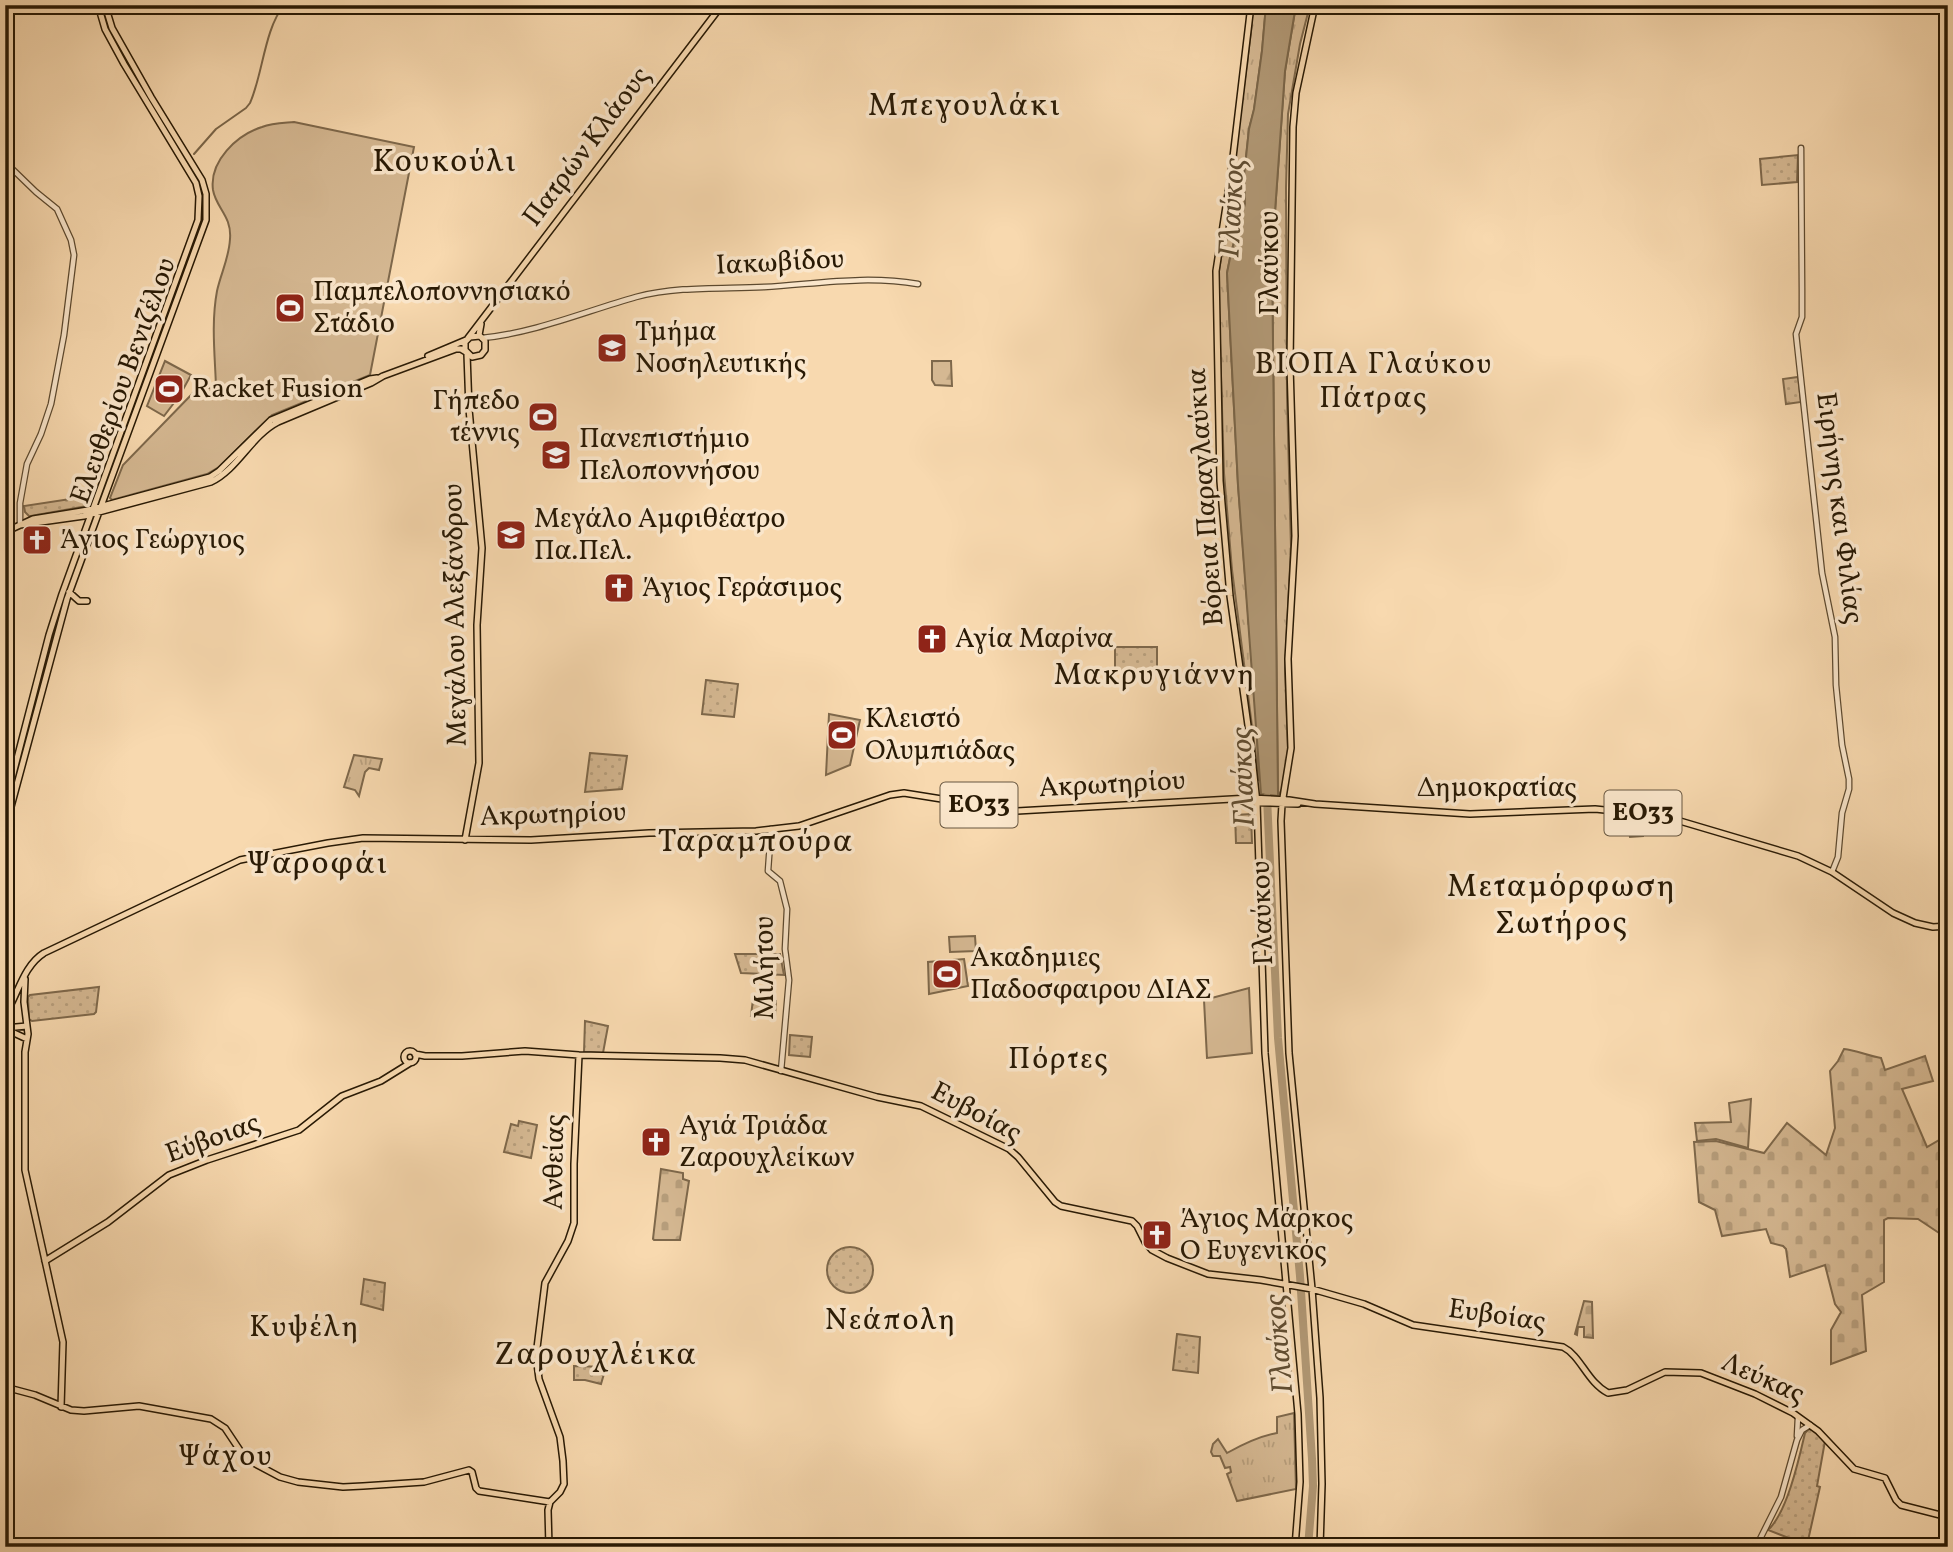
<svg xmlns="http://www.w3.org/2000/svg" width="1953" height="1552" font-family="Vollkorn,serif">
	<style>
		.grass { fill: url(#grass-tufts); stroke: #7e684b; stroke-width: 2 }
		.forest { fill: url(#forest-firs); stroke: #7e684b; stroke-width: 2 }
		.cemetery { fill: url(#cemetery-stones); stroke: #7e684b; stroke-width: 2 }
		.park { fill: url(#park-dots); stroke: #7e684b; stroke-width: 2 }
		.pitch { fill: #d5b892; stroke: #7e684b; stroke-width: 2 }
		.water { fill: #b19875; stroke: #7a6548; stroke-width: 2 }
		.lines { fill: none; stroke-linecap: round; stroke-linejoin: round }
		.stream { stroke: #7a6548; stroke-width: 2 }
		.river { stroke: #b19875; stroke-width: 8 }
		.minor-casing { stroke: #5c492f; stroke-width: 7 }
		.major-casing { stroke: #281904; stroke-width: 8 }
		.minor { stroke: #fae6cb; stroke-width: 4.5 }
		.major { stroke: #f8d9af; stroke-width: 5 }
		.labels { text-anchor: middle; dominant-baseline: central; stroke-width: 7; stroke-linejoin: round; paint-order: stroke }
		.shield { fill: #fae6cb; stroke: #675640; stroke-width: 2 }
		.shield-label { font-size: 26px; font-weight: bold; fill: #281904 }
		.street-label { font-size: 28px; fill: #281904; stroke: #fae6cb }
		.poi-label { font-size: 28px; fill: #281904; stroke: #fae6cb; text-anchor: start }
		.water-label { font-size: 30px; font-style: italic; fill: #5f4c31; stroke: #fae6cb }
		.neighbourhood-label { font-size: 30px; letter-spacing: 2px; fill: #281904; stroke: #fae6cb }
		.quarter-label { font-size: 32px; letter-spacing: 2px; fill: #281904; stroke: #fae6cb }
	</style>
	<defs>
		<pattern id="grass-tufts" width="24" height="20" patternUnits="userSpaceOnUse" patternTransform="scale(1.75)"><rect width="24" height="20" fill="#d5b892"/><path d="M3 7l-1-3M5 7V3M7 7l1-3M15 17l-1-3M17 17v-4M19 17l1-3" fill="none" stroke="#b79e7c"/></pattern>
		<pattern id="forest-firs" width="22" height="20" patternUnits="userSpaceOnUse" patternTransform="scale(1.75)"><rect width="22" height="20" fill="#d5b892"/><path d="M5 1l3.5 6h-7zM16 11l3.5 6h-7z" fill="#b79e7c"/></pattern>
		<pattern id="cemetery-stones" width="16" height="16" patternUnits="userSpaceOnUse" patternTransform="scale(1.75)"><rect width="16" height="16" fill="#d5b892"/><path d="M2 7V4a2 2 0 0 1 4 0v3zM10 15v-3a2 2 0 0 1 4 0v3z" fill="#b79e7c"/></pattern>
		<pattern id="park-dots" width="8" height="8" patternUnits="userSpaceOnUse" patternTransform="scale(1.75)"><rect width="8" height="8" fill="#d5b892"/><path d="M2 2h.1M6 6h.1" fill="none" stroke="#b79e7c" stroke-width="1.8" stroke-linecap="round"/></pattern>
	</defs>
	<rect width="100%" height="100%" fill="#f8d9af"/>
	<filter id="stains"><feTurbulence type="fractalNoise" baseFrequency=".00286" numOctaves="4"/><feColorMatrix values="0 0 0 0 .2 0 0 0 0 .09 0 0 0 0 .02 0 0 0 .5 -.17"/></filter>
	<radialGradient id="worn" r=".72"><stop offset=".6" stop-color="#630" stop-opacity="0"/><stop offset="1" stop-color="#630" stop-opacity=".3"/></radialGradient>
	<path class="grass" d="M1253,5H1266L1262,51L1254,110L1249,129L1244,176L1245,204L1231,253L1227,273L1238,485L1256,715L1259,781L1232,570L1224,473L1218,278L1222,251L1231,230L1235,156L1251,32Z
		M1296,5H1310L1300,44L1288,114L1286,188L1287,397L1291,547L1285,669L1288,750L1282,789L1278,796L1272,254L1285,71Z
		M354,755L382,759L379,770L369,768L365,772L359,796L355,790L344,787Z
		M1294,1413L1296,1489L1237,1501L1227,1474L1231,1472L1230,1467L1225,1468L1220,1456H1213L1211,1452L1213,1444L1218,1439L1227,1453C1243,1444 1259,1436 1277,1433V1417Z"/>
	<path class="forest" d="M932,361H951L952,386L935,385L932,380Z
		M1751,1099L1748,1148L1716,1139L1697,1141L1695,1123L1731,1122L1729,1103Z"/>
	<path class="cemetery" d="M1844,1049C1856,1050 1868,1056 1881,1058L1885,1070L1925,1056L1933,1081L1902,1089L1927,1147L1939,1140L1943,1129H1948V1239L1918,1219L1888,1218L1884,1220V1282L1862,1295L1866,1351L1831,1364V1330L1841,1312L1835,1304L1825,1265L1790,1277L1786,1249L1783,1246L1771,1243L1766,1229L1722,1236L1715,1210L1699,1202L1694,1142L1716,1141L1764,1153L1787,1123L1826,1155L1835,1128L1830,1071L1838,1061Z
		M661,1169L683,1173V1179L689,1181L680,1240H654L653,1239Z
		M1584,1301L1592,1302L1593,1338L1584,1337V1327H1578L1577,1335L1575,1334Z"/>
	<path class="park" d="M1798,155L1797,182L1762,185L1760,159Z
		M1798,377L1801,402L1786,404L1783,379Z
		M90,496L87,506L31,516H29L25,512L24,506Z
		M1115,647H1157V671L1115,672Z
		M706,680L738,684L734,717L702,714Z
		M590,753L627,756L622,789L585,792Z
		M1251,814L1252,843H1236L1235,815Z
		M1626,816L1645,818L1643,836L1630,837Z
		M735,954H780L784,975L741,973Z
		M99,987L96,1012L94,1014L32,1021L29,1019L28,997L30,995Z
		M753,999L776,1001L775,1017L751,1016Z
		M585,1021L608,1026L603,1053L584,1052Z
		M790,1035L812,1037L810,1057L789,1055Z
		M519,1121L537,1125L531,1158L504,1152L511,1124L518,1126Z
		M827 1270a23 23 0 1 1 46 0a23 23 0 1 1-46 0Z
		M364,1279L385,1283L383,1310L361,1304Z
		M1177,1334L1200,1337L1198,1373L1173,1370Z
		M574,1366L606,1367L601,1384L585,1380H574Z
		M1809,1429L1813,1430L1825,1441L1817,1486L1820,1487L1807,1545L1768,1530C1787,1513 1799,1459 1805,1433Z"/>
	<path class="pitch" d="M294,122L414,147L370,375L272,415L219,467L207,474L112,500L110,498L123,465L195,391L202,389L216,387C215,356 211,323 217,291C221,273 229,258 230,239C232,216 216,208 213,190C209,161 237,135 262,127C272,123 283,123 294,122Z
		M165,361L191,375L180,395L164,416L147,406Z
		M829,714L860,720L850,765L826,775Z
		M975,936L976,951L950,952L949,937Z
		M964,959L968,986L929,994L928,962Z
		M1249,988L1252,1053L1207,1058L1204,1000Z"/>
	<path class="water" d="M1266,5H1296L1285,71L1272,254L1278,796L1261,794L1238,485L1227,273L1231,253L1245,204L1244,176L1249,129L1254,109L1262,51Z"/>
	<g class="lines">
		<path class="stream" d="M194,154L216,129L246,108L250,103C263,74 264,30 284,5"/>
		<path class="river" d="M1267,797L1278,1038L1300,1276L1312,1459L1313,1486L1308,1547"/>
		<g class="minor-casing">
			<path id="minor" d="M1801,148L1802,290V317L1796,334L1822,573L1835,637L1836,685L1842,745L1849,779V789L1842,813L1838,857L1832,872
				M5,162L36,192L57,209L71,240L74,255L64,335L51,404L41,434L27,464L20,503V525
				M482,338C535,333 586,311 636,297C678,286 721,289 764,287C817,284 864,275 918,284
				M771,829L768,871L780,881L787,909L785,949L789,980L781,1071
				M1797,1436L1798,1417
				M1756,1547L1781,1497L1797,1440L1802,1430L1810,1425"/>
		</g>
		<g class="major-casing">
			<path id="major" d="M1251,5L1231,174L1216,271L1220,481L1230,596L1251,747L1257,803L1265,1053L1298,1414L1300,1482L1295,1547
				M1315,5L1296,93L1293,127L1290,365L1295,536L1288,659L1291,748L1282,804L1281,821L1289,1053L1312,1289L1320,1398L1322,1484L1320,1547
				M480,336L470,337L465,342V350L472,357L481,355L485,350V341L479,335L481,324
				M468,338L722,5
				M428,356L466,340
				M20,525L84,516L211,482C238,469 251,436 278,422L371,383L383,376L456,349H461L466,352
				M5,532L33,519L88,510L210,477L219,471L271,420L370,379L377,378
				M69,592L79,601H87
				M1241,802L1298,804
				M1315,804L1470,814L1595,809L1663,816L1798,856L1832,872L1893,913L1915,923L1933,927L1948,926
				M5,805L49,635L62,594L198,220L199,196L196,183L124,64L105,29L98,5
				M5,829L67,599L206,220V194L202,180L151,97L112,28L105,5
				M465,840L479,763L477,625L482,548L469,409L467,354
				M25,979L24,1002L28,1034L25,1052V1170L63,1342L61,1407
				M5,1015C18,995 23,966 44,953L240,860L328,843L363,838L531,840L649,833L756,831L799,826L890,795L904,793L1017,811L1250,798L1289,800L1315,804
				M5,1028L27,1026
				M9,1028L14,1033L27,1039
				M404 1057a6 6 0 1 1 12 0a6 6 0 1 1-12 0Z
				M415,1054L425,1056H462L525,1051L579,1055L720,1058L745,1060L877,1097L921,1106L1009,1149L1018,1157L1055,1202L1061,1206L1132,1221L1137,1226L1145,1242L1152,1250L1167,1258L1208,1274L1261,1280L1312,1289L1364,1304L1413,1325L1563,1347C1581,1356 1587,1382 1608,1393L1627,1390L1665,1372L1701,1373L1755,1394L1793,1413L1818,1431L1854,1469L1885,1478L1896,1500L1901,1505L1948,1517
				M45,1261L108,1222L169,1175L207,1160L299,1130L342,1096L381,1081L410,1063
				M5,1387L35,1395L71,1410L84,1411L139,1406L211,1419L225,1428L241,1452L250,1461L280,1477L298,1482L343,1487L363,1486L424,1482L469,1470L472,1472L476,1488L479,1491L550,1502
				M549,1547L548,1510L550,1502L560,1492L564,1484L563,1461L560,1437L539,1379L536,1356L545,1283L568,1241L574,1223V1164L579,1055"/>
		</g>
		<use href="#minor" class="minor"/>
		<use href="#major" class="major"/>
	</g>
	<defs>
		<g id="stadium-square" transform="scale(1.575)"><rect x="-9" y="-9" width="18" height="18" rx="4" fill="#8f2418" stroke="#fae6cb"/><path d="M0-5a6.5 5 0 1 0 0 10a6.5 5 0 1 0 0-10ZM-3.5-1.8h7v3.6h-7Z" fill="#fff"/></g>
		<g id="university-square" transform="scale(1.575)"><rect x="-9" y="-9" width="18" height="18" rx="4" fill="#8f2418" stroke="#fae6cb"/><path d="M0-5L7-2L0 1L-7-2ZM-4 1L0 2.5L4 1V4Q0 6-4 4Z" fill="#fff"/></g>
		<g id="church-square" transform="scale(1.575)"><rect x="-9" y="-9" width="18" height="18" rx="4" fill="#8f2418" stroke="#fae6cb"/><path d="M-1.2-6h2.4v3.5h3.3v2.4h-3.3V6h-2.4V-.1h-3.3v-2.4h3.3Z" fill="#fff"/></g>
	</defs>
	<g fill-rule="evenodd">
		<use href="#stadium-square" x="290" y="308"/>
		<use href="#university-square" x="612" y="348"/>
		<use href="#stadium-square" x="169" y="389"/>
		<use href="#stadium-square" x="543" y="417"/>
		<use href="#university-square" x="556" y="455"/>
		<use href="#university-square" x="511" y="535"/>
		<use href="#church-square" x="37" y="540"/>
		<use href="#church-square" x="619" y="588"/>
		<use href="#church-square" x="932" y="639"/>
		<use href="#stadium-square" x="842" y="735"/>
		<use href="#stadium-square" x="947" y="974"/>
		<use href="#church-square" x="656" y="1142"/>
		<use href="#church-square" x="1157" y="1235"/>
	</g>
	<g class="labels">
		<g class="shield">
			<rect x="940.5" y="782.5" width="77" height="45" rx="5"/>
			<rect x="1604.5" y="790.5" width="77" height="45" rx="5"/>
		</g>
		<g class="shield-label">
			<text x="979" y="805">ΕΟ33</text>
			<text x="1643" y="813">ΕΟ33</text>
		</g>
		<g class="street-label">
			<text transform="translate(587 147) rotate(-53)">Πατρών Κλάους</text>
			<text transform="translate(780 263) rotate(-3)">Ιακωβίδου</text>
			<text transform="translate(1270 263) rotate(-90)">Γλαύκου</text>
			<text transform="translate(124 381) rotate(-70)">Ελευθερίου Βενιζέλου</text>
			<text transform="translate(1206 497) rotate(-94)">Βόρεια Παραγλαύκια</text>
			<text transform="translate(1839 508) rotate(83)">Ειρήνης και Φιλίας</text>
			<text transform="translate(456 615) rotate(-91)">Μεγάλου Αλεξάνδρου</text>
			<text transform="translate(1112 785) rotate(-3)">Ακρωτηρίου</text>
			<text x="1497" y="788">Δημοκρατίας</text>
			<text transform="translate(553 815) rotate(-2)">Ακρωτηρίου</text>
			<text transform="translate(1263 913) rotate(-92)">Γλαύκου</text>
			<text transform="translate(765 968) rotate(-90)">Μιλήτου</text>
			<text transform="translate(976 1113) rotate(28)">Ευβοίας</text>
			<text transform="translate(213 1139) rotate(-20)">Εύβοιας</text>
			<text transform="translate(555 1162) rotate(-89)">Ανθείας</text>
			<text transform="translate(1497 1316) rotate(8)">Ευβοίας</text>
			<text transform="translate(1763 1379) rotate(24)">Λεύκας</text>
		</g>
		<g class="poi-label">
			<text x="313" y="292">Παμπελοποννησιακό<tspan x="313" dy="32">Στάδιο</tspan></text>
			<text x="635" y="332">Τμήμα<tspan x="635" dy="32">Νοσηλευτικής</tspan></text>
			<text x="192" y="389">Racket Fusion</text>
			<text x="520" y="401" text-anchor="end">Γήπεδο<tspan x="520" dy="32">τέννις</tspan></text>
			<text x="579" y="439">Πανεπιστήμιο<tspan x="579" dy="32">Πελοποννήσου</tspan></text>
			<text x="534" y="519">Μεγάλο Αμφιθέατρο<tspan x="534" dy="32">Πα.Πελ.</tspan></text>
			<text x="60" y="540">Άγιος Γεώργιος</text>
			<text x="642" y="588">Άγιος Γεράσιμος</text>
			<text x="955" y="639">Αγία Μαρίνα</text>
			<text x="865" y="719">Κλειστό<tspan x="865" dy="32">Ολυμπιάδας</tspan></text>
			<text x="970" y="958">Ακαδημιες<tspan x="970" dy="32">Παδοσφαιρου ΔΙΑΣ</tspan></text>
			<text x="679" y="1126">Αγιά Τριάδα<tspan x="679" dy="32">Ζαρουχλείκων</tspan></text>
			<text x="1180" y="1219">Άγιος Μάρκος<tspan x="1180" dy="32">Ο Ευγενικός</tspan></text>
		</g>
		<g class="water-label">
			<text transform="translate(1233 208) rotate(-87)">Γλαύκος</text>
			<text transform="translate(1244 777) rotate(-92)">Γλαύκος</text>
			<text transform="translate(1280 1344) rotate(-95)">Γλαύκος</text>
		</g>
		<g class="neighbourhood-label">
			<text x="1374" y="365">ΒΙΟΠΑ Γλαύκου<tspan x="1374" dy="34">Πάτρας</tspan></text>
			<text x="1155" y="676">Μακρυγιάννη</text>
			<text x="1059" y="1060">Πόρτες</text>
			<text x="891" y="1321">Νεάπολη</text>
			<text x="305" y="1328">Κυψέλη</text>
			<text x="226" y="1457">Ψάχου</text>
		</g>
		<g class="quarter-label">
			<text x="965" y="107">Μπεγουλάκι</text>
			<text x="445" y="163">Κουκούλι</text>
			<text x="756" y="843">Ταραμπούρα</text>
			<text x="318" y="865">Ψαροφάι</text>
			<text x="1562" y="888">Μεταμόρφωση<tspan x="1562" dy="37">Σωτήρος</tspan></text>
			<text x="596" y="1356">Ζαρουχλέικα</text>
		</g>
	</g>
	<rect width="1953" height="1552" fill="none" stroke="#f8d9af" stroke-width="28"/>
	<rect x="7" y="7" width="1939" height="1538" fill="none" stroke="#281904" stroke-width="3.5"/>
	<rect x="14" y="14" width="1925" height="1524" fill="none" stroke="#281904" stroke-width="2"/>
	<rect width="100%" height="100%" filter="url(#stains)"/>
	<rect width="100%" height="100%" fill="url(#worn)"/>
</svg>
